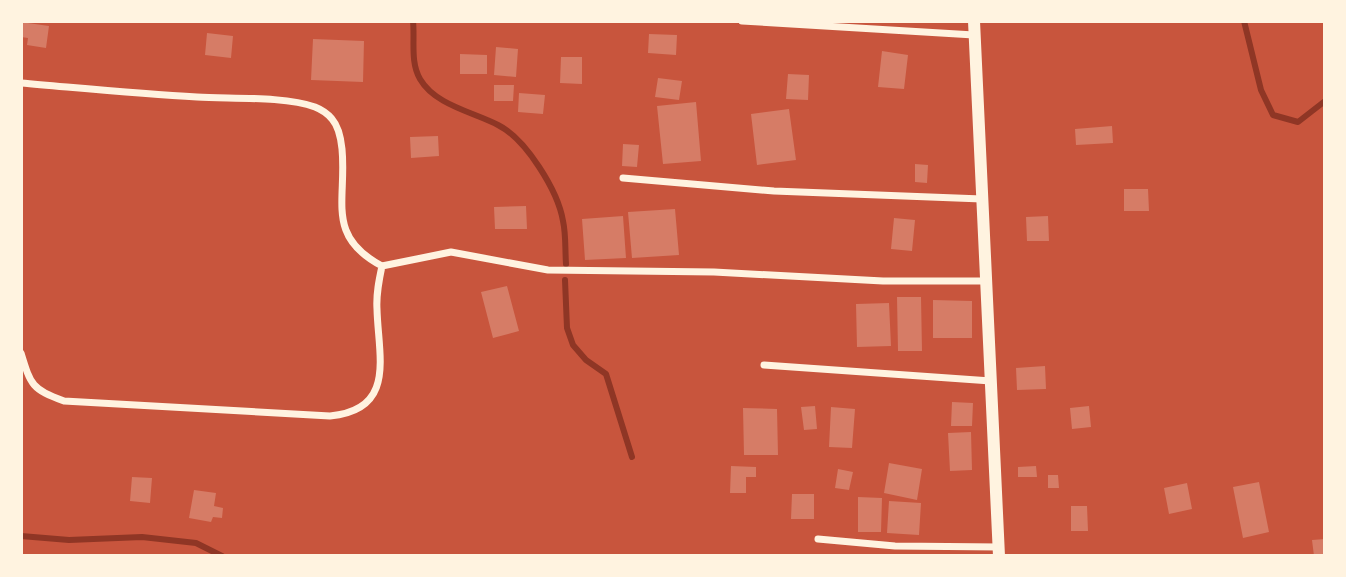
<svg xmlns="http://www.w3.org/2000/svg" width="1346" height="577" font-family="'Source Serif 4',serif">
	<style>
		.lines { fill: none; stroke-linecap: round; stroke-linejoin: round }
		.stream { stroke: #8f3625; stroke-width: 6 }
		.building { fill: #d67c66 }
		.minor { stroke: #fff3e0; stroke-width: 7 }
		.tertiary { stroke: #fff3e0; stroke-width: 12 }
	</style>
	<rect width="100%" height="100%" fill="#c8553d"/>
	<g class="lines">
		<path class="stream" d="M413,21C415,40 410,62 420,79C435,105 473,112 498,125C526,139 558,191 563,221C566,234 565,250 566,264
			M1244,21L1261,90L1273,115L1298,122L1325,101
			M565,280L567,328L573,345L586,360L606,374L632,457
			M21,536L69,540L142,537L196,543L222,556"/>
	</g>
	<path class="building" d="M21,22L49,26L46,48L27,45L28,38L21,37Z
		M207,33L233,36L231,58L205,55Z
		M649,34L677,35L676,55L648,53Z
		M313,39L364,41L363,82L311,80Z
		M496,47L518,49L516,77L494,75Z
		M882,51L908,55L904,89L878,87Z
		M460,54L487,55V74H460Z
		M561,57H582V84L560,83Z
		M788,74L809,75L808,100L786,99Z
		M658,78L682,81L679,100L655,97Z
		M494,85H514L513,101H494Z
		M519,93L545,95L543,114L518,112Z
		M696,102L701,161L663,164L657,106Z
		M789,109L796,160L757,165L751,114Z
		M1112,126L1113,143L1076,145L1075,129Z
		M438,136L439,156L411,158L410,137Z
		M623,144L639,145L637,167L622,166Z
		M915,164L928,165L927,183L915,182Z
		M1124,189H1148L1149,211H1124Z
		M526,206L527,229H495L494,207Z
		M675,209L679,255L632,258L628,212Z
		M623,216L626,258L585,260L582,219Z
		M1048,216L1049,241H1027L1026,217Z
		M894,218L915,220L912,251L891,249Z
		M507,286L519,331L493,338L481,292Z
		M897,297H921L922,351H898Z
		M933,300L972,301V338H933Z
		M889,303L891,346L857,347L856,304Z
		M1045,366L1046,389L1017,390L1016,368Z
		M952,402L973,403L972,426H951Z
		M815,406L817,429L804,430L801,407Z
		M1089,406L1091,427L1072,429L1070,408Z
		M831,407L855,409L852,448L829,447Z
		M743,408L777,409L778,455H744Z
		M971,432L972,470L950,471L948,433Z
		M889,463L922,469L917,500L884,493Z
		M731,466L756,467V477H746V493H730Z
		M1036,466L1037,477H1018V467Z
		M838,469L853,472L849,490L835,488Z
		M1048,475H1058L1059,488H1048Z
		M132,477L152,478L150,503L130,501Z
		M1259,482L1269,532L1243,538L1233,487Z
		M1187,483L1192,509L1169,514L1164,488Z
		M194,490L216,493L214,506L223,508L222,518L213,517L211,522L189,518Z
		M792,494H814V519H791Z
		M858,497L882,498L881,532H858Z
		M889,501L921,503L919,535L887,533Z
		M1071,506H1087L1088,531H1071Z
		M1325,539V556H1314L1312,540Z"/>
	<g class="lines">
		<path class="minor" d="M742,21L974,35
			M21,83C80,88 138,94 197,97C230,99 285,96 315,107C320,109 328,114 332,119C339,127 341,139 342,149C347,200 325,236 382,266L451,252L548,270L714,272L883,281H986
			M623,178L774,191L982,199
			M21,353C31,386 32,389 64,401L330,416C397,410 378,355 377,309C376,294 379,280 382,266
			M764,365L991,381
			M818,539L895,546L999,547"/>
		<path class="tertiary" d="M974,21L999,556"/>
	</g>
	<rect width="1346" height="577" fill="none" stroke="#fff3e0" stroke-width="46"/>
</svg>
